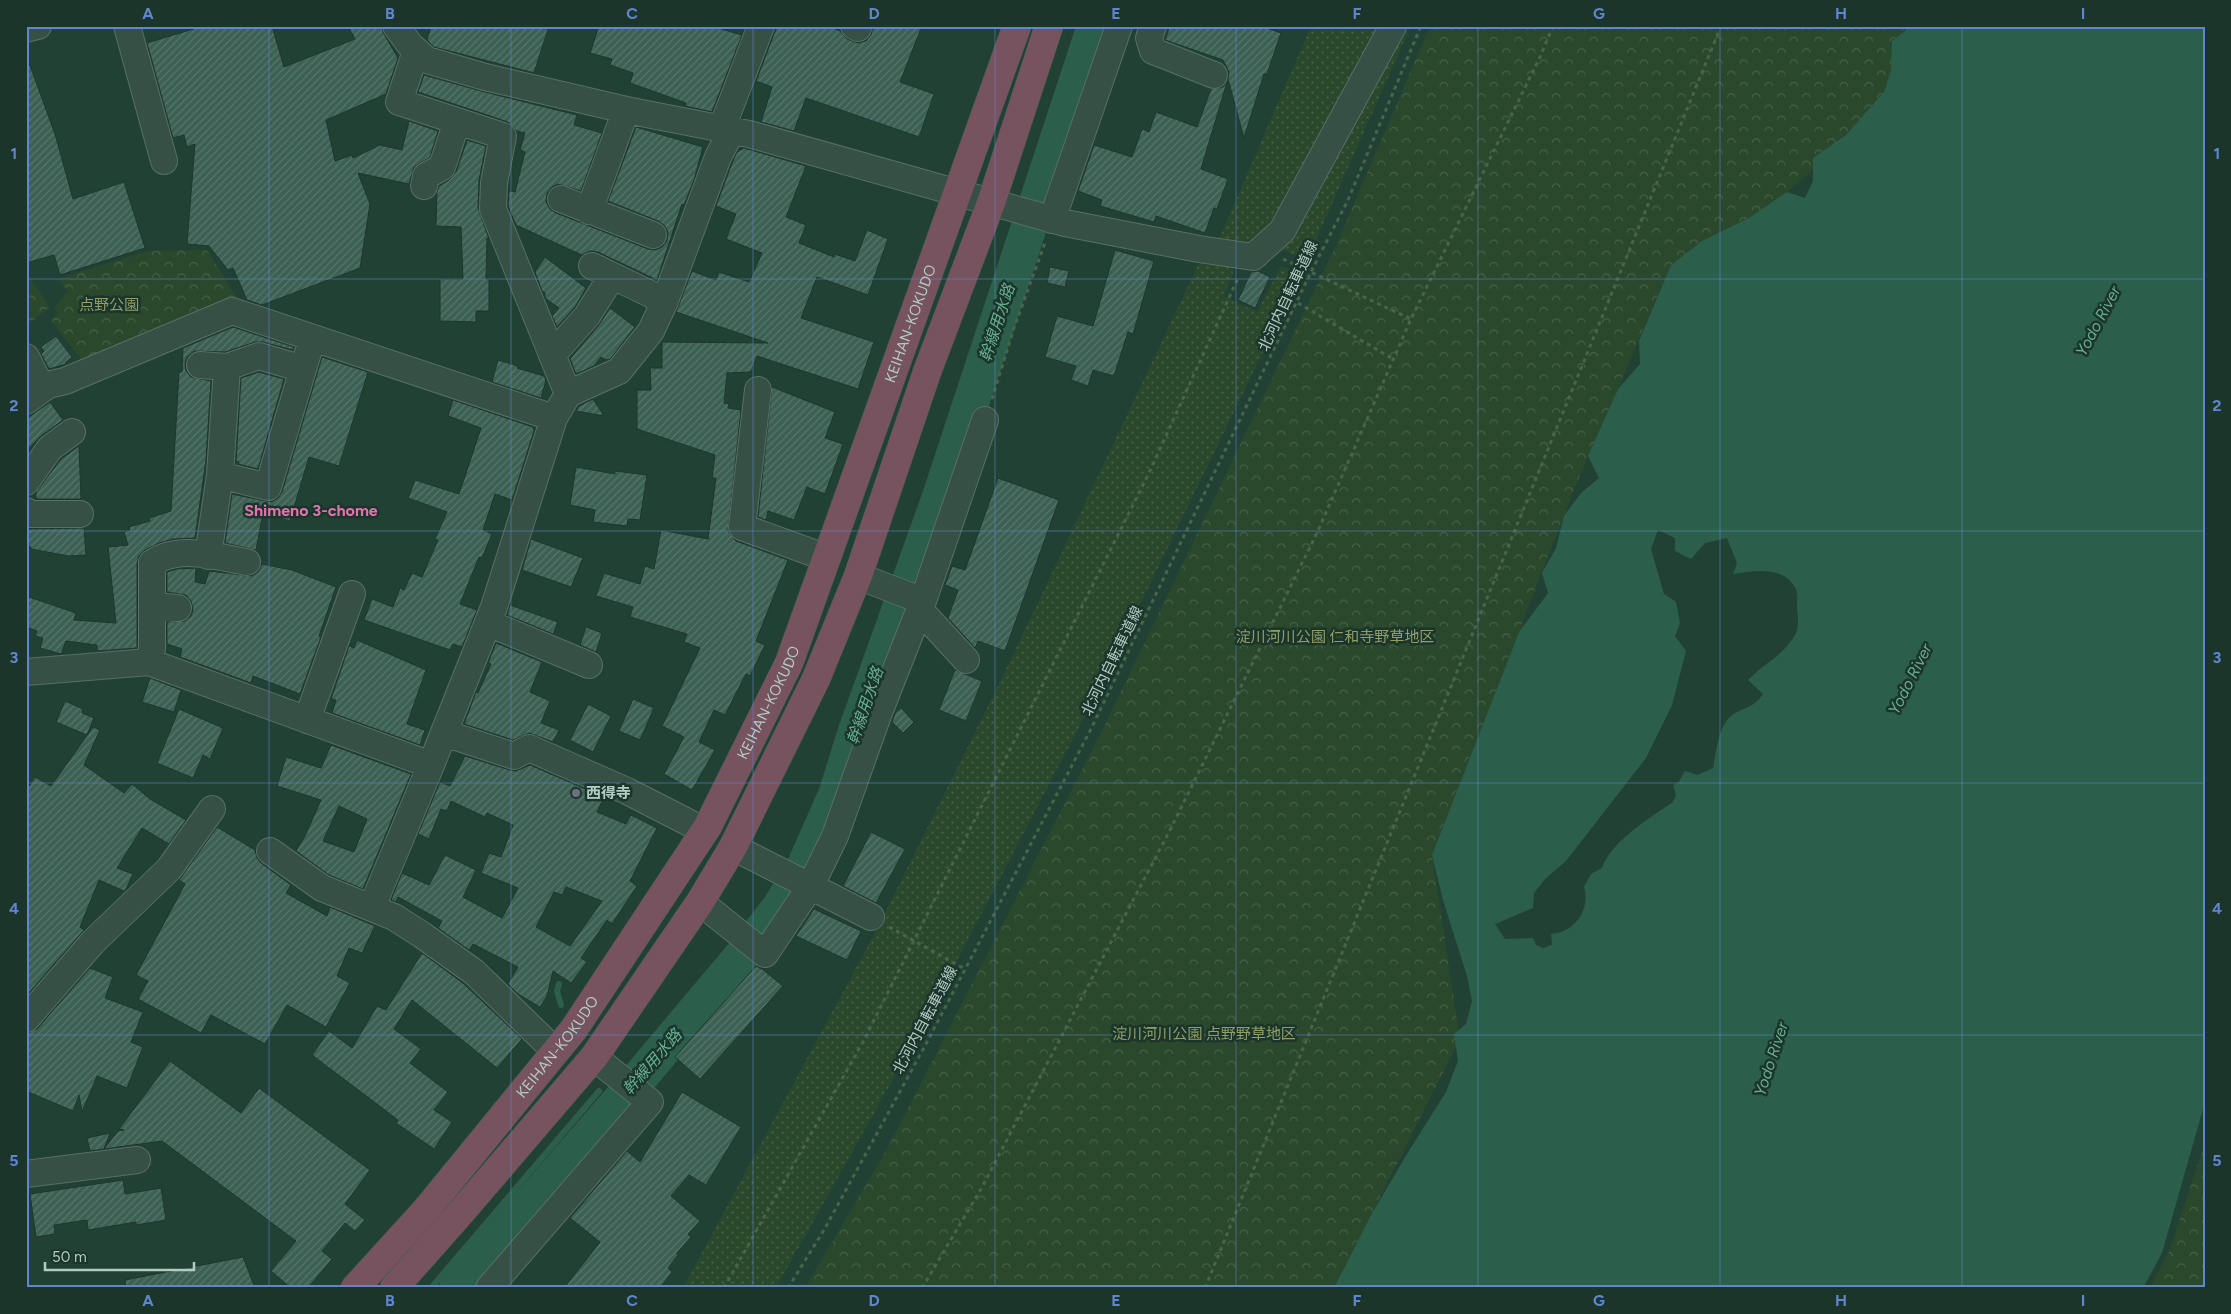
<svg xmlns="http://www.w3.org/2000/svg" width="2231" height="1314" font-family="Figtree,'Noto Sans JP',sans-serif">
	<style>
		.grass { fill: url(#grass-dots) }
		.forest { fill: url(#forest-crowns) }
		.water { fill: #2b5f4b; fill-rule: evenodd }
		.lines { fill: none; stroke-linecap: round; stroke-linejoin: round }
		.stream { stroke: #2b5f4b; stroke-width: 6 }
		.river { stroke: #2b5f4b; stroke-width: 36 }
		.building { fill: url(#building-hatch); stroke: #1d372d; fill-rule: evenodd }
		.minor-casing { stroke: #577067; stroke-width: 28 }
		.highway-casing { stroke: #445d54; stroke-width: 29 }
		.path { stroke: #49644d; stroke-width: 3; stroke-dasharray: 4 4; stroke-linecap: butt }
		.minor { stroke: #365046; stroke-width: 26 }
		.highway { stroke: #77525f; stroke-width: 28 }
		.grid { fill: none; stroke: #6086cf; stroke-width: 1; stroke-opacity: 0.55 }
		.worship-dot { fill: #6b7280; stroke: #1b352b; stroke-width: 2 }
		.labels { text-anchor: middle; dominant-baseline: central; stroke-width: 5; stroke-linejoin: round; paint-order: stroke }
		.street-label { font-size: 15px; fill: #b2cbc3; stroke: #1b352b }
		.park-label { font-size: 15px; fill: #909f67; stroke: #1b352b }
		.poi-label { font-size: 15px; font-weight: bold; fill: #b2cbc3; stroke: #1b352b; text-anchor: start }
		.water-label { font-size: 16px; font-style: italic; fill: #67ae93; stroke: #1b352b }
		.neighbourhood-label { font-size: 16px; font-weight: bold; fill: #e571ae; stroke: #1b352b }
		.neatline { fill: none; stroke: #6086cf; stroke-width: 2 }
		.grid-label { font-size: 16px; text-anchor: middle; font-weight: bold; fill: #6086cf }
	</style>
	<defs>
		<pattern id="grass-dots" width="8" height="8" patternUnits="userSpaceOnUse" patternTransform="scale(1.25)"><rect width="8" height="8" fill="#2a482c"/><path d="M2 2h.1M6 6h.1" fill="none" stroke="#466149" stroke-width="1.8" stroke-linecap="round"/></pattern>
		<pattern id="forest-crowns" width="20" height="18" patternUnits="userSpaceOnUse" patternTransform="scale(1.25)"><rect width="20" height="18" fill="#2a482c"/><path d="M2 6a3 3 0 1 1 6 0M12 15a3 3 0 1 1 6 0" fill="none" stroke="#466149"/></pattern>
		<pattern id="building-hatch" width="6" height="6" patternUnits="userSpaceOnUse" patternTransform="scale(1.25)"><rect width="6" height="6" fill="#3d6054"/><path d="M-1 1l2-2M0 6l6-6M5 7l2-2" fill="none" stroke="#57756b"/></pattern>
	</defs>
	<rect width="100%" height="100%" fill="#224135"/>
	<path class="grass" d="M1311,26H1411L1307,260L1256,239L1232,246L1217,244Z
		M1202,257L1232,259L1233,275L1223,296L1257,312L1281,266L1301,274L1100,687L919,1033L776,1288H683L877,929L1001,680Z"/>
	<path class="forest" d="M1430,26H1907L1876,114L1775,203L1671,265L1573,492L1432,855L1460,1039L1334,1288H805L887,1149L1102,731L1335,248Z
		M207,250L239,301L81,359L51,320L58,313L54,308L68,291L60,282L61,278L148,251Z
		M26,272L50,307L26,326Z
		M2205,1142V1287L2150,1288L2170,1249Z"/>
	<path class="water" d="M1907,26H2205V1102L2162,1253L2143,1288H1334L1371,1215L1410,1149L1446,1092L1458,1061L1454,1034L1466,1024L1472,1001L1467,976L1443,900L1432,855L1519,632L1548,593L1542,573L1556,548L1564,516L1581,493L1599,478L1588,456L1618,389L1640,364L1639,341L1671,265L1702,241L1749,218L1787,192L1805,198L1813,181V158L1846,135L1884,92L1891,70L1892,41L1905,31ZM1658,530L1675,538V551L1691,559L1705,543L1727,538L1737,563L1733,574C1754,571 1783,565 1796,589C1798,594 1797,603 1797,608C1798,616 1799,628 1795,635C1784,655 1763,664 1748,680L1763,694C1752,710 1744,706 1731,716C1719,725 1716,753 1713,768L1698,775L1685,771L1678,783L1673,785L1676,795L1673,802C1650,818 1612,840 1602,868L1591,874L1584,887C1591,910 1574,933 1551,934L1552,945L1543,948L1536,945L1533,938L1505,939L1495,924L1533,908L1534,893L1545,879L1566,861L1646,758L1672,705L1686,651L1675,636L1680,623L1676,602L1664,594L1651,549Z"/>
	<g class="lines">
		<path class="stream" d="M559,984L557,991L561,1005
			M431,1288L599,1091"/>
		<path class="river" d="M457,1288L624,1096L745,952L780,907L805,865L836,795L856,731L940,497L1095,26"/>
	</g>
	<path class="building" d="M203,26H272L284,67L355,39L348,26H381L384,34L398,58L386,94L326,120L335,161L352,155L353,158L380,145L402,150L409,121L438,131L430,157L414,167L409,184L358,173L370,204L360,268L262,305L247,300L233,268L228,270L209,246L187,244L195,144L187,147L184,135L173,138L147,43Z
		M431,26H549L534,73L434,47L427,40Z
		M599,26H711L742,35L712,112L685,106L686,103L630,83L633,73L610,65L612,59L590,53Z
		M777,26H829L840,31L847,39L858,43L866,41L871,35L873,26H922L900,82L934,94L919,137L806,98L794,131L761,122L772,87L756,81Z
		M1170,26H1261L1281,33L1267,74H1264L1244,138L1228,79L1229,72L1223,60L1165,40Z
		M28,60L55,134L73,199L124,182L145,248L60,275L54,255L26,263V61Z
		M424,75L481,91L577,115L574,125L602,133L581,191L558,184L552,187L547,193L546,202L550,209L556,213L648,249L656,250L662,247L667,241L668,232L664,225L658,221L608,201L636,127L703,147L694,180L684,205L682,204L657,280L598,252L590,251L582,255L516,225L508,206L509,191L515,192L525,152L520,150L525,133L517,131L508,122L418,92Z
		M1227,82L1201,169L1228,179L1217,209L1214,208L1205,233L1156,216L1154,222L1100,206L1102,200L1078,191L1094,145L1132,157L1142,129L1149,132L1156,112L1197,127L1211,89L1223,87Z
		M467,140L486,146L479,180L478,208L489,239L487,238L486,279H489V311H476V322L440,321V279H463L461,227L436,226L437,192L439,186L449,180L456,172Z
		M744,148L806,166L786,217L806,225L799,243L834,257L835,254L855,261L867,230L888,239L868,295L817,277L801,318L874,342L858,389L757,356L751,372L727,373L724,403L729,404L728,408L741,410L728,531L736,541L788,560L756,641L765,645L750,676L746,674L725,715L714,710L699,742L715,750L692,790L664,774L684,737L662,726L700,648L684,642L687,634L630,617L633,607L596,596L604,573L640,584L645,566L654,569L661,530L708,539L716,478H712L715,455L637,429V390H651L650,368H662V342L768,343L676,312L692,271L716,280L719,272L749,282L762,253L726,239L736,214L716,206L732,163L737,152Z
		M1115,250L1154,261L1133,334L1128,332L1114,376L1093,370L1088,386L1071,380L1076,366L1045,357L1057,316L1093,326Z
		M545,257L586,288L575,307L557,327L552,316L559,308L545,298V293L542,291L535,272Z
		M1050,267L1069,271L1065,287L1047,283Z
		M1258,271L1270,277L1255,308L1238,300L1251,272Z
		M610,308L635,327L610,359L606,360L601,357L594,366L576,374L570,359L598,326Z
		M233,327L294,347L293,350L263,342H255L225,352L194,351L187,357L185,363L186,371L191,377L211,381L206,460L195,538L173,539L159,543L145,550L139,556L137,563V648L97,651V645L66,641L61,654L40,648L43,638L35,636L37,631L26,627V596L76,613L74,620L116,623L108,547L128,545L124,532L130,530L129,527L150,521L149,518L171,511L179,372H182L183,348Z
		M56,336L72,357L65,363L66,364L49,369L41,354L44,351L41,347Z
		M322,357L368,372L339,466L309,457L290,521L263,513L256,550L225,543L232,494L271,502L278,498L282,492Z
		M498,360L518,366L517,368L544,376L546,380L541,398L492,382Z
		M259,372L284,379L258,469L238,464L239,462L236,461L241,378Z
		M772,387L835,412L825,438L843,444L825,494L807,487L794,520L768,511L766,520L758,517Z
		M593,399L604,416L576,411L579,406Z
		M453,400L533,427V429L535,428L512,500L495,494L483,530L492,534L482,558L479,557L460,604L477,610L462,647L453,644L450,650L364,620L372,599L393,607L400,588L404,590L412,573L422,577L438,540L435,539L447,512L408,498L415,480L459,494L481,428L448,416Z
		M50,402L63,420L41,436L26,451V419Z
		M79,446L81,499H36V492L61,459Z
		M576,467L615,474V471L647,475L640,520L628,519L627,526L593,522L595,510L570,505Z
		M998,478L1059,500L1005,651L978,641L975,648L948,618L958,590L945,585L952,566L965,570Z
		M84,528L86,555L69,556L31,549V547L26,546V529Z
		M531,539L583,558L571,587L522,570Z
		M262,564L292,570L336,587L319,636L321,637L300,694L253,676L251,683L180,657L182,649L167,644V622L185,621L191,616L193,609L191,601L186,595L167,592V572L177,569L196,568L195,582L205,584L209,571L252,576L258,572Z
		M510,605L558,622L553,634L507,615Z
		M586,627L602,633L596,652L580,645Z
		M357,640L426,670L407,724L425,730L420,745L332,713L336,700L331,699L349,646L354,648Z
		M496,643L542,662L530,692L550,701L541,723L559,730L553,742L529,733L513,740L464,724L476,692L478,693L491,664L488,663Z
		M955,670L982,681L966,721L939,710Z
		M150,678L181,690L174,712L142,702Z
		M633,699L654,708L640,740L619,731Z
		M65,701L83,709L82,713L94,718L87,735L56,722Z
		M588,704L611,716L593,752L570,740Z
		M901,708L914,722L903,733L892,722L895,713Z
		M179,709L223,728L210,759L203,755L193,778L157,763Z
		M93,727L100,730L84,765L124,793L132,784L150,799L186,820L169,844L142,828L117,868L133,874L126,889L124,891L99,880L80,927L84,930L26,996V791L35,777L51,786Z
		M331,745L411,774L363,889L329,875L296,851L305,836L321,800L277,786L286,757L321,768ZM339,806L367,819L354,852L323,841Z
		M465,756L510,770L516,771L530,765L604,797L597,812L626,824L631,815L657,828L630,881L637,886L612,924L607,920L581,958L587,962L571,983L553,971L547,996L540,1007L518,994L508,984L518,967L473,944L469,950L438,928L442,921L398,897L396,902L391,900L402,873L429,885L445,855L476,870L463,897L502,918L518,888L481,873L489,853L501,857L513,825L487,813L485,817L451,801L447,811L441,809L429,839L418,834L440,782L450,786ZM566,887L602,901L570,946L536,927L554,892L562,895Z
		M217,827L255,850L257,858L261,863L291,885L286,893L327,916L330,907L375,926L362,953L349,948L337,976L350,983L326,1027L287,1005L265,1044L211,1015L201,1033L138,999L148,981L136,975L185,884L179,880Z
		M871,832L905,849L876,903L843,886Z
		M814,909L861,931L847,960L796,936Z
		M422,953L464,984L522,1039L497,1068L412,1000L394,1029L421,1049L410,1063L448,1092L434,1110L452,1122L434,1149L396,1123L398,1120L312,1055L329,1031L352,1048L377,1006L386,1010Z
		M756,966L762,969L783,986L700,1079L675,1057Z
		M90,968L113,977L105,998L143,1012L131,1042L143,1047L127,1088L97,1076L82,1112L79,1095L73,1111L26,1091V1034L37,1029Z
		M170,1061L241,1113L259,1088L370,1170L345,1204L365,1220L355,1231L345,1223L322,1251L332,1259L308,1288H291L271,1271L296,1241L162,1141L104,1149L118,1131L124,1130L119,1129Z
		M682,1092L741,1127L706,1185L689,1175L671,1196L700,1221L688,1234L691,1237L677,1253L678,1255L668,1268L672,1272L660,1288H564L600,1242L570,1218L627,1151L640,1162Z
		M110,1133L104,1149L90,1151L87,1138Z
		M123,1180L125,1194L161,1188L166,1220L136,1225V1222L88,1230L87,1220L54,1225L55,1234L36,1237L30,1194Z
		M243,1257L255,1288H126L125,1280Z"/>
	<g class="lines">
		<g class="minor-casing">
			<path id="minor" d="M127,26L164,161
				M396,26L410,45L427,60L485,77L626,110L749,134L1065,223L1199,249L1253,257L1282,231L1393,26
				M854,26L858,28
				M1153,26L1149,38L1153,51L1214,75
				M26,29L38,26
				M416,51L399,102L503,136L494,183L493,209L568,394
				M722,128L761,26
				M424,186L426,176L442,167L457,121
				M561,199L653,235
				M589,211L626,110
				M1052,220L1119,26
				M592,266L665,301
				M552,355L587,316L612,276
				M26,357L42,389
				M200,365L227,367L259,356L303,369
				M758,390L742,527L827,558
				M26,401L48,385L65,381L232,311L554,418
				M220,475L268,487L312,339
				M26,482L50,448L72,432
				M26,511L28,514H80
				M208,556L220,475L227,367
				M858,576L923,601
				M153,606L178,608
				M920,610L966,660
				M488,623L589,665
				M149,662L152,648V563C180,544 216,557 247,562
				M26,672L149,662L431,765L494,607L554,418L568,394L619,371L651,331L665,301L718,157L732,130
				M307,720L352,594
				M444,733L514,756L529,748L627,791L705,831
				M733,847L871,917
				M270,851L322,888L394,917L422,935L474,972L555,1051
				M700,902L765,954L810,887L835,836L878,715L923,601L985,420
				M372,907L431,765
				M26,1019L93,942L169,869L212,809
				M26,1174L137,1160
				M489,1288L650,1102L594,1057"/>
		</g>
		<g class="highway-casing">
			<g id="highway">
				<path id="s1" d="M355,1288L426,1210L574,1029L708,826L789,663L1017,26"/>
				<path d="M394,1288L457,1217L594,1057L700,902L733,847L816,679L858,576L927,372L991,203L1049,26"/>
			</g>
		</g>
		<path class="path" d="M1283,259L1411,319
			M1298,303L1393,359
			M992,399L1014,328L1046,240
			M889,927L965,969
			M724,1288L864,1040L1149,473L1238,278
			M788,1288L824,1230L926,1044L1091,729L1311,272L1348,200L1421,26
			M922,1288L981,1189L1169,832L1317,533L1411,319L1540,57L1553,26
			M1205,1288L1721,26"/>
		<use href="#minor" class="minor"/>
		<use href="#highway" class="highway"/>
	</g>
	<path class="grid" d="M269,26V1288M511,26V1288M753,26V1288M995,26V1288M1236,26V1288M1478,26V1288M1720,26V1288M1962,26V1288M26,279H2205M26,531H2205M26,783H2205M26,1035H2205"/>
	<circle class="worship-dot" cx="576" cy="793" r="5"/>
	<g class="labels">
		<g class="street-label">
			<text transform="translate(1288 296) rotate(-65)">北河内自転車道線</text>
			<text stroke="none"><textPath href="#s1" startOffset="1125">KEIHAN-KOKUDO</textPath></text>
			<text transform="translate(1112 661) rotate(-64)">北河内自転車道線</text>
			<text stroke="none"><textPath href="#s1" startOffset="720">KEIHAN-KOKUDO</textPath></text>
			<text transform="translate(925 1020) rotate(-62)">北河内自転車道線</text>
			<text stroke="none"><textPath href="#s1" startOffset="315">KEIHAN-KOKUDO</textPath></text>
		</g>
		<g class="park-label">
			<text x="109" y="305">点野公園</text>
			<text x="1335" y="637">淀川河川公園 仁和寺野草地区</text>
			<text x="1204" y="1034">淀川河川公園 点野野草地区</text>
		</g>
		<g class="poi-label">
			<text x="586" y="793">西得寺</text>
		</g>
		<g class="water-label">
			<text transform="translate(2098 321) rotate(-62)">Yodo River</text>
			<text transform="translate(997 323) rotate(-72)">幹線用水路</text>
			<text transform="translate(1910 679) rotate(-63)">Yodo River</text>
			<text transform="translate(865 706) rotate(-71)">幹線用水路</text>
			<text transform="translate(1771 1059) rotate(-72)">Yodo River</text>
			<text transform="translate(652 1062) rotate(-49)">幹線用水路</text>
		</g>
		<g class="neighbourhood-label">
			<text x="311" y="510">Shimeno 3-chome</text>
		</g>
	</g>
	<rect width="2231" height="1314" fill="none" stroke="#1b352b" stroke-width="55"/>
	<path d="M45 1262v8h149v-8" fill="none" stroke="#b2cbc3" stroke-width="2.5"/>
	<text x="52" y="1262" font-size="15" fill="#b2cbc3" stroke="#1b352b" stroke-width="4" paint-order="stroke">50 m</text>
	<rect x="28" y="28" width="2176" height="1258" class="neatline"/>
	<g class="grid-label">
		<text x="148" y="19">A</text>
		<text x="390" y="19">B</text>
		<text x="632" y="19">C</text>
		<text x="874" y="19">D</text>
		<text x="1116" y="19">E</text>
		<text x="1357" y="19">F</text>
		<text x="1599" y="19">G</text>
		<text x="1841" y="19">H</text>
		<text x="2083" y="19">I</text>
		<text x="14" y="159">1</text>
		<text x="2217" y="159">1</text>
		<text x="14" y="411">2</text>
		<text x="2217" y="411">2</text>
		<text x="14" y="663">3</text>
		<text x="2217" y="663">3</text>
		<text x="14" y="914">4</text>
		<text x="2217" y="914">4</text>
		<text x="14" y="1166">5</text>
		<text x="2217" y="1166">5</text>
		<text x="148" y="1306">A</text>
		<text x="390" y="1306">B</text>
		<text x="632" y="1306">C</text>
		<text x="874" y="1306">D</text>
		<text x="1116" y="1306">E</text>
		<text x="1357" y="1306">F</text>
		<text x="1599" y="1306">G</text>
		<text x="1841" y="1306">H</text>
		<text x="2083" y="1306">I</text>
	</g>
</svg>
